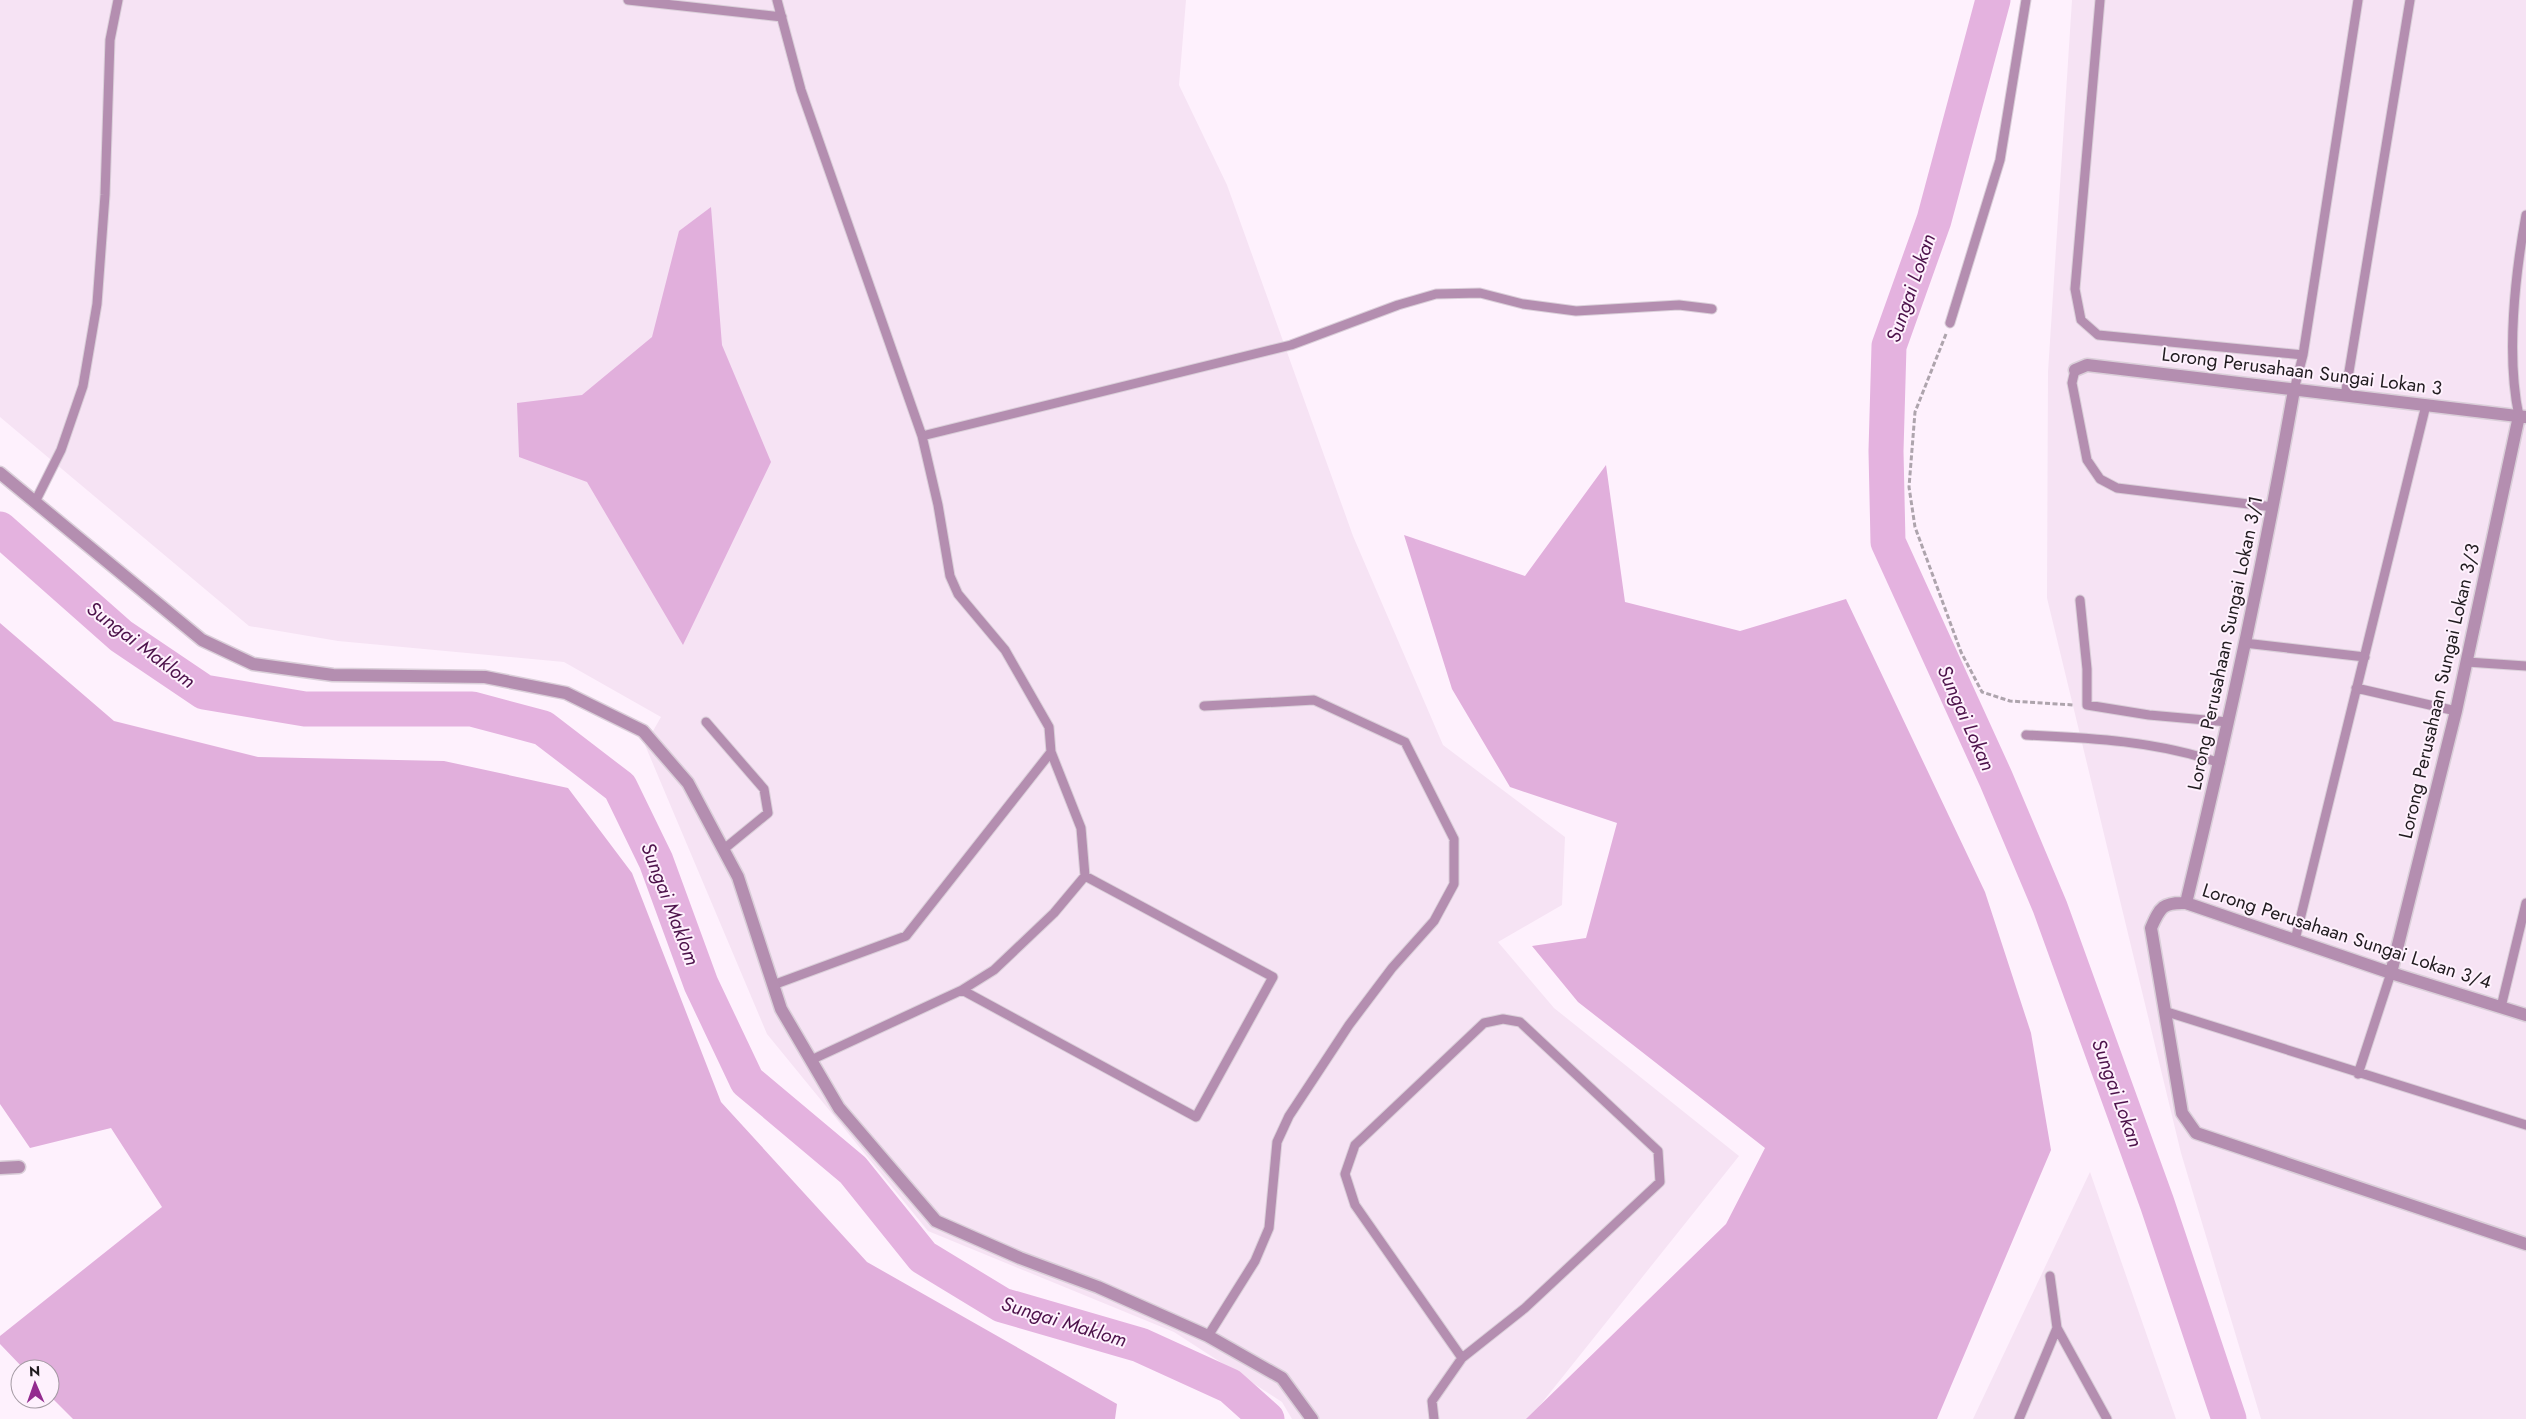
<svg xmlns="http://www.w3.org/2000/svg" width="2526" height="1419" font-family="Jost,sans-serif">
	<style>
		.built { fill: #f6e3f4 }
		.forest { fill: #e1afdc }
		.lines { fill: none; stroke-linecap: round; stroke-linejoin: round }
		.river { stroke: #e4b2df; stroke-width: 35 }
		.service-casing { stroke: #dacfd9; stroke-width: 11 }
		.minor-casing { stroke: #dacfd9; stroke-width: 15 }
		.path { stroke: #aea4ad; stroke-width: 3; stroke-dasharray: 5 2.5; stroke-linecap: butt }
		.service { stroke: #b48eb0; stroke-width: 9 }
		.minor { stroke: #b48eb0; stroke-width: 12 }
		.labels { text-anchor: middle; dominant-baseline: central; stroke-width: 4; stroke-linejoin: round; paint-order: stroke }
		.street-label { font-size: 19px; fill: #201b1f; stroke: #fef1fd }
		.water-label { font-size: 20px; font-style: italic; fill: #4d134b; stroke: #fef1fd }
	</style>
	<rect width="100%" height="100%" fill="#fef1fd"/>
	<path class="built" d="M0,0H1186L1179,85L1227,185L1353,536L1443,745L1565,837L1562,905L1498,942L1554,1008L1739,1156L1529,1419H1292L1282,1402L1174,1332L928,1231L767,1034L645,745L661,717L564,662L338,641L249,626L0,417Z
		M2072,0H2526V1419H2261L2181,1153L2047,598L2048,372Z
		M2090,1172L2176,1419H1973Z"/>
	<path class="forest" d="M711,207L722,345L771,462L683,645L587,482L519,457L517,403L582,395L652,337L679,231Z
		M1606,465L1625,602L1740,631L1846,599L1985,892L2031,1033L2051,1150L1937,1419H1526L1726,1224L1765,1148L1578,1002L1532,946L1586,938L1617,823L1510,787L1452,689L1404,535L1525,576Z
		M0,623L114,721L258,757L444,761L568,788L632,873L721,1102L867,1262L1117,1404L1115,1419H73L50,1396V1369H24L0,1344V1336L162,1207L111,1128L30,1148L0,1104Z"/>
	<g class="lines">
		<path class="river" d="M1993,0L1934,220L1889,346L1886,451L1888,542L1996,779L2050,907L2157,1203L2229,1419
			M0,529L121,636L204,692L305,709H472L543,728L620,787L656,861L701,984L747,1081L853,1170L923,1257L1002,1305L1140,1345L1230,1386L1267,1419"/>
		<g class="service-casing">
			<path id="service" d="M628,0L782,17
				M2100,0L2075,289L2081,320L2098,335L2303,355
				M1950,323L2000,160L2026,0
				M2075,370L2072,383L2087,460L2100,479L2117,488L2273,507
				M2294,390L2303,355L2358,0
				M2345,396L2410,0
				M2519,416C2506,356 2515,275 2526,215
				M922,436L1291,345L1398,305L1436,294L1480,293L1523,304L1576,311L1679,305L1712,309
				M35,502L61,450L83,386L97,304L105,195L110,40L118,0
				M2080,600L2087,669V705L2149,715L2228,722
				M2244,643L2365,657
				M2467,662L2526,666
				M2356,688L2456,711
				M1204,706L1314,700L1405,742L1454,839V884L1434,921L1392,968L1349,1025L1289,1116L1277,1142L1269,1228L1255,1261L1208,1336
				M706,722L764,789L768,813L724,849
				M2026,735C2092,738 2157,741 2220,763
				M1051,752L1081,828L1085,876
				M2295,940L2426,405
				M773,985L906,936L1051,752L1049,727L1005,650L958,594L950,576L938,505L922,436L801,90L777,0
				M2501,1007L2526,903
				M2164,1011L2526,1125
				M811,1060L962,990L994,970L1054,913L1085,876L1273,977L1196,1117L962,990
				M2358,1074L2391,973
				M2057,1328L2107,1419
				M1434,1419L1432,1401L1462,1358L1525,1308L1660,1182L1658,1151L1520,1022L1503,1019L1484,1023L1355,1145L1345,1174L1355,1205L1462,1358
				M2019,1419L2057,1328L2050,1276"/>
		</g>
		<g class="minor-casing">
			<path id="minor" d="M2075,370L2087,365L2526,417
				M0,473L202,640L253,664L333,675L485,677L566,693L643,731L688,783L738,877L781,1009L839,1108L936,1221L1020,1258L1098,1287L1208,1336L1282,1378L1312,1419
				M2186,903C2227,733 2264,562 2294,390
				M2391,973L2456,711L2519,416
				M2526,1015L2391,973L2186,903C2163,902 2160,907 2151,928L2182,1113L2196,1133L2526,1244
				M0,1168L19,1167"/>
		</g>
		<path class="path" d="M1946,334L1915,412L1909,487L1915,527L1961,652L1982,692L2010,701L2074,705"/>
		<use href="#service" class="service"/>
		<use href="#minor" class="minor"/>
	</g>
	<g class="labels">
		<g class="street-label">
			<text transform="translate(2302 371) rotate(7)">Lorong Perusahaan Sungai Lokan 3</text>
			<text transform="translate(2225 643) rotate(-78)">Lorong Perusahaan Sungai Lokan 3/1</text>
			<text transform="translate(2439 691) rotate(-77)">Lorong Perusahaan Sungai Lokan 3/3</text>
			<text transform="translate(2347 936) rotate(18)">Lorong Perusahaan Sungai Lokan 3/4</text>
		</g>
		<g class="water-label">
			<text transform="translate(1911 288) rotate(-71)">Sungai Lokan</text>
			<text transform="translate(141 645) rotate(37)">Sungai Maklom</text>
			<text transform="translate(1966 718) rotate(66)">Sungai Lokan</text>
			<text transform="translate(670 904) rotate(69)">Sungai Maklom</text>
			<text transform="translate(2117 1093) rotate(70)">Sungai Lokan</text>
			<text transform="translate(1064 1322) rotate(17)">Sungai Maklom</text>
		</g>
	</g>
	<g transform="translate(35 1384) rotate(358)"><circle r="24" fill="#fef1fd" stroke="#a59ba4"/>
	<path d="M0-4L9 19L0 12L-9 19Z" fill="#932b8f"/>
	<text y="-8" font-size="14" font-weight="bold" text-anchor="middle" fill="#201b1f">N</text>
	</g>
</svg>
